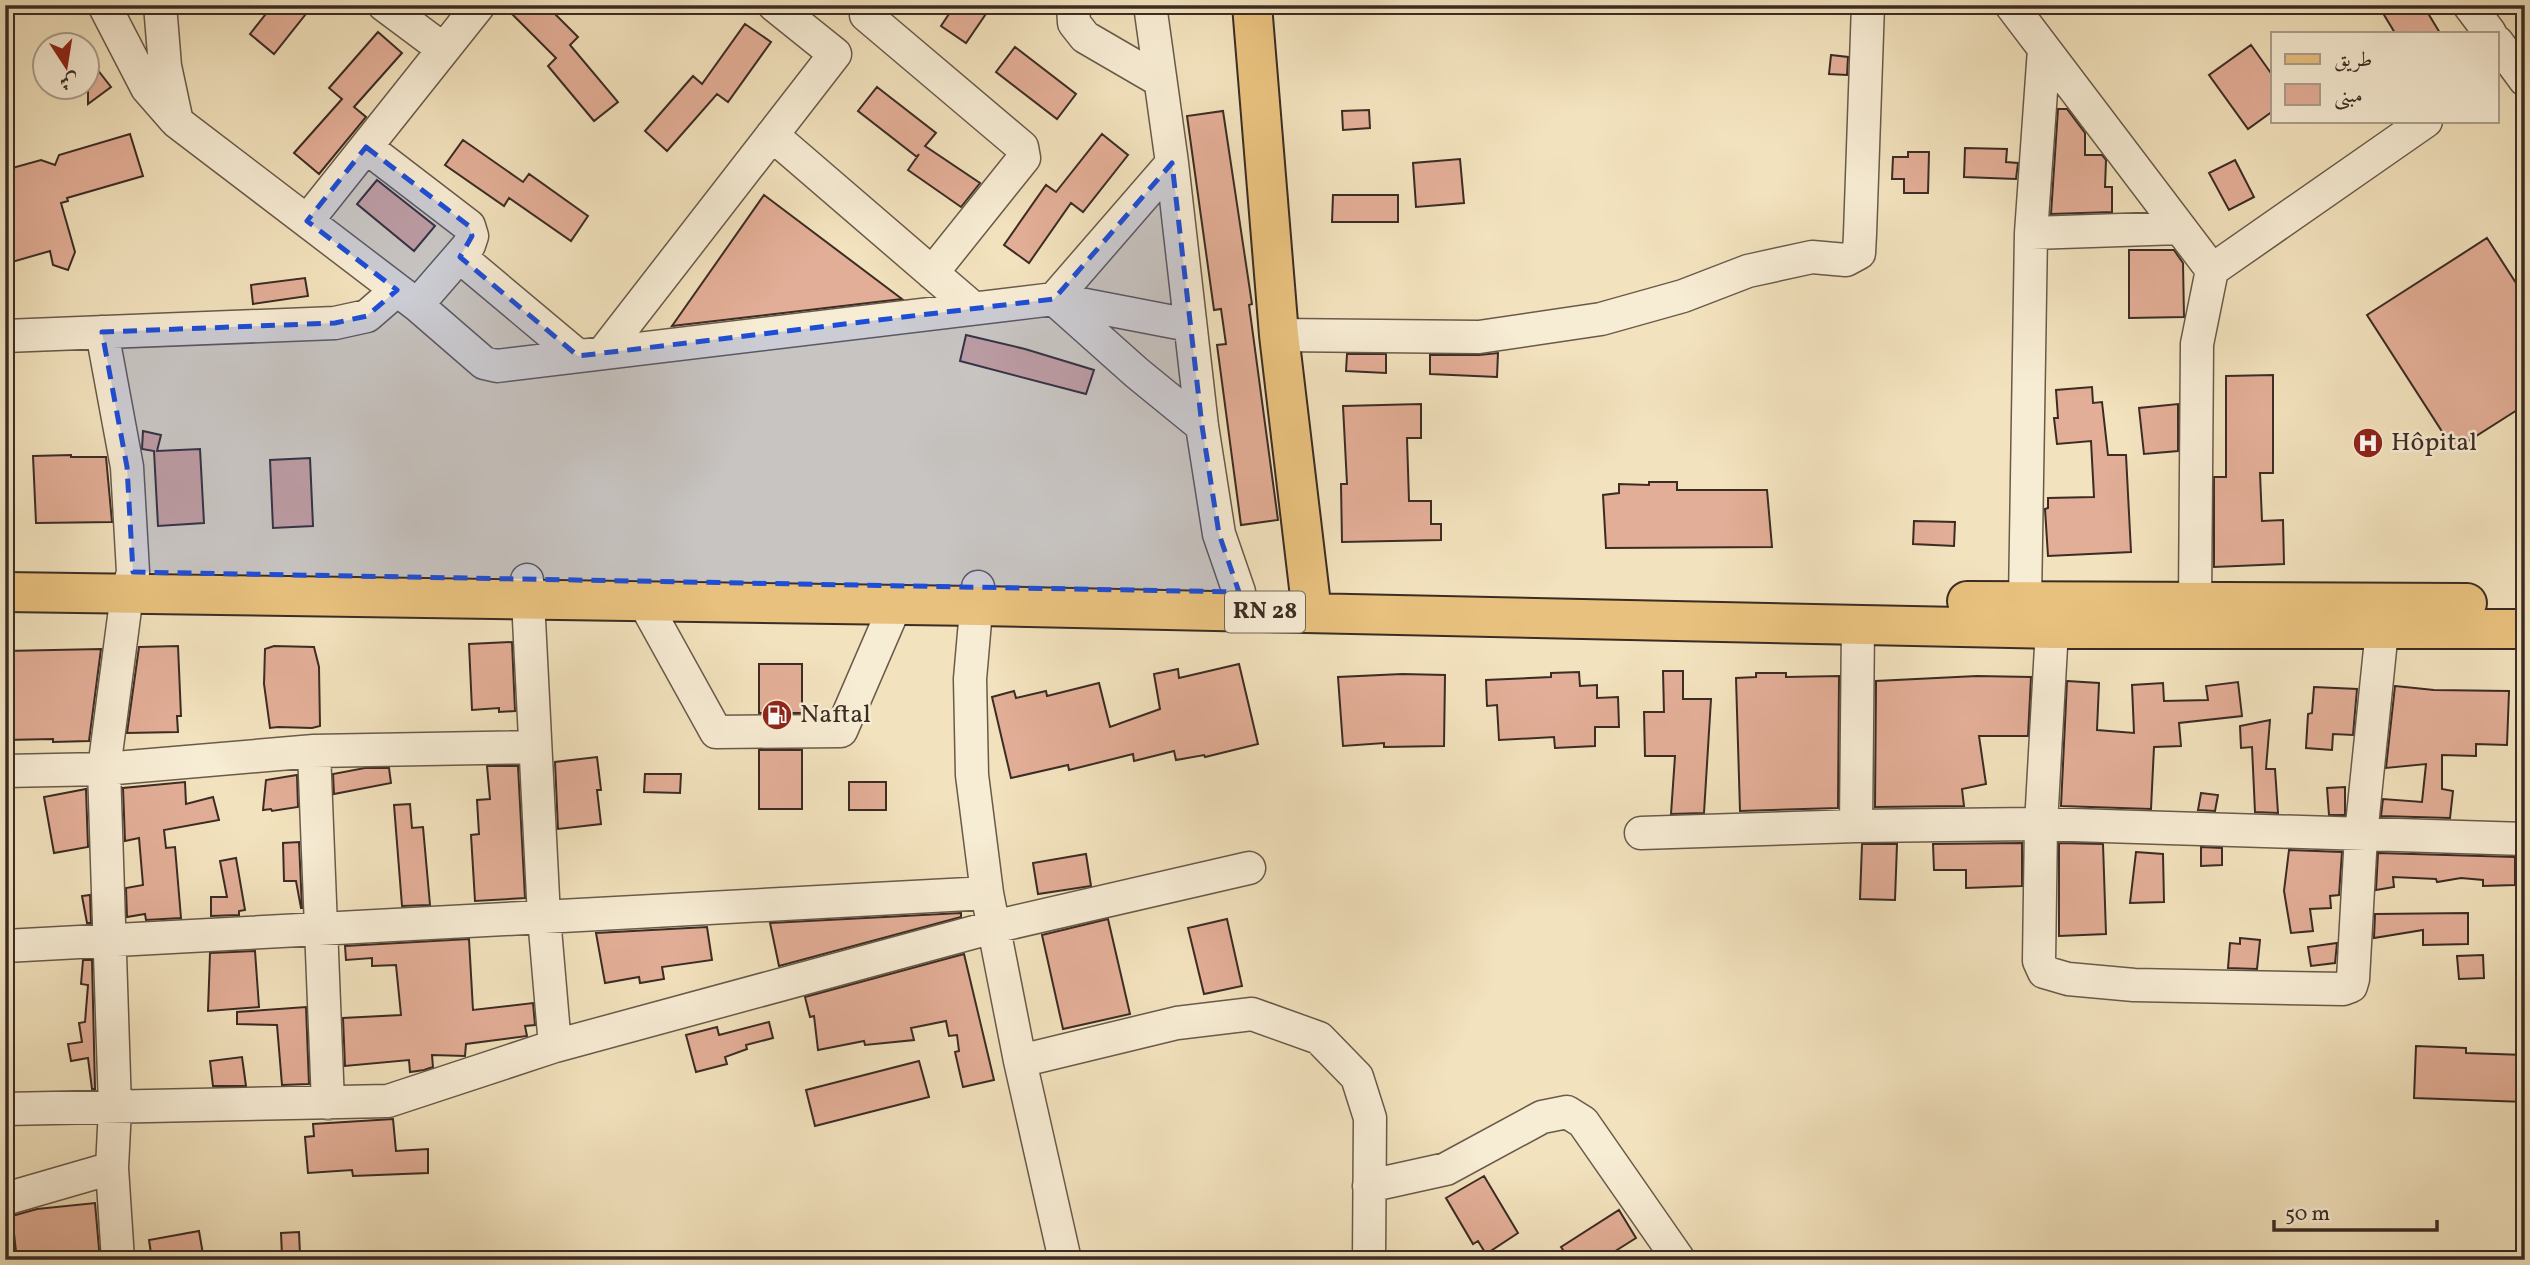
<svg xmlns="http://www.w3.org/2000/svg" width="2530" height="1265" font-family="Vollkorn,Amiri,serif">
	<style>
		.building { fill: #e3ae97; stroke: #3b2c24; stroke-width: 2 }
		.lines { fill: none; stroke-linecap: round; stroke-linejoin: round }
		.minor-casing { stroke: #695a4a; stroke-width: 35 }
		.major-casing { stroke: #3b2c24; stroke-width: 42 }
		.minor { stroke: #f7ecd4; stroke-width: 32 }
		.major { stroke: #e9c17e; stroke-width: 38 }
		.marked { fill: #1d4ed8; fill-opacity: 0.2; stroke: #1d4ed8; stroke-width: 5; stroke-dasharray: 14 9; stroke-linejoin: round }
		.labels { text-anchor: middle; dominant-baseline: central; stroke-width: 5; stroke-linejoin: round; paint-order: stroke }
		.shield { fill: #f7ecd4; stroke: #736659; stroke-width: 2 }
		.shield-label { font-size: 24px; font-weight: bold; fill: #3b2c24 }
		.poi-label { font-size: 26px; fill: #3b2c24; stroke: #f7ecd4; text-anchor: start }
	</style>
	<rect width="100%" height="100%" fill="#f2e2bd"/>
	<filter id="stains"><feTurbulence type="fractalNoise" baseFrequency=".00286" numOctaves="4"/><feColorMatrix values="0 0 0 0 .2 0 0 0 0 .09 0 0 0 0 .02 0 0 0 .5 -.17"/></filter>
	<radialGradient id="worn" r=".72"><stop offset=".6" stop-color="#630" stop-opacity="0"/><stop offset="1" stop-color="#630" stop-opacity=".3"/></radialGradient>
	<path class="building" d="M273,5H313L274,54L250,34Z
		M503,5H546L578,37L570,45L618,102L594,121L548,66L556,58Z
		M955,5H992L966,43L941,26Z
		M2378,5H2423L2440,33H2395Z
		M745,24L771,42L728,102L717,94L667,151L645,131L693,76L702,84Z
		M378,32L402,53L354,107L366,117L319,174L294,153L342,99L329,88Z
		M2251,45L2273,76V111L2248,129L2209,75Z
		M1015,47L1076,94L1057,119L996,72Z
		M1831,55L1848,57L1847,75L1829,74Z
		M97,69L111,87L88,104V77Z
		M877,87L936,133L925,146L980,183L961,207L908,170L919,154L917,157L858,111Z
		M2058,109H2067L2085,133V155H2102L2106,160L2105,187H2112V212L2051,214Z
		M1369,110L1370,128L1343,130L1342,111Z
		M1223,111L1252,304L1249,305L1278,520L1241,525L1217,345L1226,344L1221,309L1214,310L1187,116Z
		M130,134L143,176L67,198L68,201L61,203L75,252L68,270L53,265L50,251L5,264V170L41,160L55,165L59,155Z
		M1102,134L1128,155L1083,212L1071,203L1029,263L1004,245L1046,185L1056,192Z
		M463,140L523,182L529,174L588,216L571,241L509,198L504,206L445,165Z
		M1965,148L2007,149L2006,162L2018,163L2016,179L1964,177Z
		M1908,152H1929L1928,193H1904V179H1892L1893,157H1908Z
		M1460,159L1464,203L1416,207L1413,163Z
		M2235,160L2254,197L2229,210L2209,173Z
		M377,180L435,226L414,251L357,204Z
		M764,195L902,299L672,326Z
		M1333,195H1398V222H1332Z
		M2487,238L2525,297V405L2454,450L2367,315Z
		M2129,250H2174L2183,263L2184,317L2129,318Z
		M305,278L308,296L253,304L251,285Z
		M966,335L1025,349L1094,370L1086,394L960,361Z
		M1498,353L1497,377L1430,374V355H1479Z
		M1347,354H1386V373L1346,371Z
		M2273,375V473H2260L2262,521L2283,520L2284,564L2214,567V477H2226V376Z
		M2092,387L2093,403L2102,402L2108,455H2126L2131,552L2048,556L2045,509L2048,508V498L2094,497L2091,441L2057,444L2054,418H2058L2056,390Z
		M1421,404V438H1407L1409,501H1431V524H1441V540L1342,542L1341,484H1347L1343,406Z
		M2178,404V451L2144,454L2139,408Z
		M143,431L161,435L157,451L200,449L204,523L158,526L154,451L142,449Z
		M71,455V457H106L112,522L36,523L33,456Z
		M310,458L313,526L273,528L270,460Z
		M1649,482H1677V490H1767L1772,547L1606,548L1603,495L1619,493V484L1649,485Z
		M1914,521L1955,522L1954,546L1913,544Z
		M512,642L515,711L499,712V708L472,710L469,644Z
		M178,646L181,716H177L178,732L127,733L139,647Z
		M274,646L314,647L319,667L320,726L312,728L278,727L270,728L264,684L265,649Z
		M101,649L89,741L53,742V739L5,740V651Z
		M759,664H802V713H759Z
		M1239,664L1258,744L1205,757L1204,755L1176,760L1174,751L1134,761L1133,754L1069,770L1068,765L1011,778L992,697L1014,691L1016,698L1046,691L1047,696L1099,683L1110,727L1160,709L1154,674L1178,669L1179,678Z
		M1663,671H1683V699H1711L1704,813L1671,814L1675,756H1645L1644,712H1664Z
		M1579,672L1580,686L1597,685V698L1618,697L1619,727H1595V746L1555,748L1554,737L1499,740L1497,705L1487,706L1486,680L1551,677V673Z
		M1756,673H1786V677L1839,676L1838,808L1740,811L1736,678L1756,677Z
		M1402,674L1445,675L1444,746L1384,747V743L1343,746L1338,677Z
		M1977,676L2031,677L2028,736H1979L1986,784L1962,789L1964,806L1875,807L1876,681Z
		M2067,681L2099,683L2097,730L2134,733L2132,685L2163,683L2164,701L2208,700L2206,686L2238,682L2242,716L2179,723L2181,746L2154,747L2151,809L2061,806Z
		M2395,686L2434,690L2509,691L2507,745L2476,744V756L2442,755V789L2453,791L2450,818L2381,816L2383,799L2422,802L2426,764L2386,768Z
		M2314,687L2357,689L2353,735L2333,734L2332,750L2306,748L2308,714L2312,713Z
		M2270,720L2266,769H2275L2278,813L2255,812L2252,747L2241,748L2240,726Z
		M759,750H802V809H759Z
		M597,757L601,790H597L601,824L558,829L555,762Z
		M487,766H518L525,898L475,901L471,835L479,834L477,800L490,799Z
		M365,768H389L391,783L334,794L333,774Z
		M645,774H681L680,793L644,792Z
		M297,775L298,807L272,811L271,809L263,810L266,780Z
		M185,782L186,804L213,797L219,820L164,830L166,848L175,847L181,918L146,920L145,914L127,917L126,888L143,885L139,838L125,841L123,788Z
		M849,782H886V810H849Z
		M2345,787V815H2329L2327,788Z
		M86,789L88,847L54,853L44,797Z
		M2201,793L2218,795L2215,811L2198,810Z
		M410,804L412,828L423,827L430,905L402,906L394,805Z
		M299,842L302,908H301L296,881H284L283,843Z
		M2022,843V886L1966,888V870H1934L1933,844Z
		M2059,843L2103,844L2106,934L2059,936Z
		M1862,844H1897L1895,900L1860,899Z
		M2201,847L2222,848V865L2201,866Z
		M2289,850L2342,852L2339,895L2330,896L2331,908L2310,909L2313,931L2291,933L2284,891Z
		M2136,852L2163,854L2164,902L2130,903Z
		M2378,853L2515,857V885L2483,886V880L2461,878L2437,882L2436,879L2393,877L2394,887L2376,890Z
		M1086,854L1091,886L1038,894L1033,863Z
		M236,858L245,910L239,911V915L211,916V897H227L220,861Z
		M90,895L91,923H87L82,896Z
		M961,913V917L779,966L770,923Z
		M2468,913V944L2423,945V930L2374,938L2375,914Z
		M1108,919L1130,1014L1063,1029L1042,935Z
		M1227,919L1242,986L1204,994L1188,928Z
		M707,927L712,960L662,967L664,979L640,983L639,977L605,983L596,933Z
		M2240,938L2260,940L2257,969L2228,968L2230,943L2240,944Z
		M469,939L473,1010L533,1003L535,1025L525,1026L527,1036L466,1044L465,1056L432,1055L433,1067L424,1070L410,1072L409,1060L345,1066L343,1018L401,1015L396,965L372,966V958L346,960L345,946Z
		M2337,943L2335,963L2311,966L2308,947Z
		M255,951L259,1007L208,1011L210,953Z
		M964,954L994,1080L963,1087L955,1052L959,1051L957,1035L949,1036L946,1021L911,1028L914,1040L865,1045L864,1041L818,1050L814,1016L810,1017L805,997Z
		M2483,955L2484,978L2459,979L2457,956Z
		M83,960H92L95,1089H92L88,1058L71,1061L68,1044L82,1042L79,1023L85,1022L88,985L81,984Z
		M306,1007L309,1084L282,1085L277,1025L237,1024V1012Z
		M769,1022L773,1038L746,1045L747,1049L725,1057L727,1064L696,1072L686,1035L717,1027L719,1035Z
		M2416,1046L2466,1048V1053L2525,1055V1102L2414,1098Z
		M242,1057L246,1086H213L210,1061Z
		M919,1061L929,1097L815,1126L806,1090Z
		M393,1119L396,1151L428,1149V1173L353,1176L352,1170L308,1173L305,1137L314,1136L313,1124Z
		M1484,1176L1518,1233L1486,1254L1478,1241L1473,1244L1446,1198Z
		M95,1203L100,1260H17L12,1216L37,1209Z
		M1619,1210L1636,1238L1601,1260H1570L1561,1247Z
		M199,1231L204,1260H152L149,1240Z
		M299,1232L300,1254L282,1256L281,1233Z"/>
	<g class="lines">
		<g class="minor-casing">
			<path id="minor" d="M104,5L147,88L175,120
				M160,5L165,66L177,122L417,305L484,363L497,366L1054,299L1137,373L1202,426
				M384,5L443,49
				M1073,5L1074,23L1085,37L1159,80
				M1150,5L1172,163L1202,426L1219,534L1239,592
				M2011,5L2212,270L2197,344L2195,603
				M2469,5L2490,33
				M866,15L1022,147L1024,158L932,273
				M2497,42L2525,80
				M772,135L973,308
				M366,147L469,226L472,236L469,245L417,305
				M307,221L479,5
				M2031,233L2180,228
				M460,257L578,356
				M2212,270L2426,121
				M1054,299L1172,163
				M1054,299L1189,325
				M102,332L127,467L133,572L127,594L104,769L115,1108L112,1168L118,1260
				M1279,335L1479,337L1601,319L1683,296L1748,271L1812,257L1846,260L1859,253L1860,234L1868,5
				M5,336L335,323L367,316L397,290
				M603,353L835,54L774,5
				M527,580L544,917L555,1046
				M978,587L970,679L972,775L987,893L1020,1061L1065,1260
				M2025,601L2031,233L2044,49
				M644,602L716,732L841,731L895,606
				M2052,629L2041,824L2039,961L2044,972L2068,979L2134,985L2343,989L2351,986L2353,979L2361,835L2382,630
				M314,751L328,1103
				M5,771L104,769L314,751L535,747
				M1856,826L1858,624
				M1641,833L1856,826L2041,824L2525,839
				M5,946L987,893
				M1020,1061L1177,1023L1252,1014L1319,1038L1357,1077L1370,1118L1369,1260
				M5,1109L388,1101L555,1046L993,927L1249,868
				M1369,1186L1446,1169L1542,1117L1567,1112L1583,1122L1679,1260
				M5,1199L112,1168"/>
		</g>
		<g class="major-casing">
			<path id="major" d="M1252,5L1279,335L1312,613
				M5,592L978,606L2052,629H2525
				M1967,601L2467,603"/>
		</g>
		<use href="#minor" class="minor"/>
		<use href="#major" class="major"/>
	</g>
	<path class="marked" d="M366,147L469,226L472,236L460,257L578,356L1054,299L1172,163L1202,426L1219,534L1239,592L133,572L127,467L102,332L335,323L367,316L397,290L307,221Z"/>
	<defs>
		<g id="hospital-disc" transform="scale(1.575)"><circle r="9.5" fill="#8f2418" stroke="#f7ecd4"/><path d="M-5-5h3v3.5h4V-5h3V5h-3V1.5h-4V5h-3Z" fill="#fff"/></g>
		<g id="fuel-disc" transform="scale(1.575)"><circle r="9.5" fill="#8f2418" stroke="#f7ecd4"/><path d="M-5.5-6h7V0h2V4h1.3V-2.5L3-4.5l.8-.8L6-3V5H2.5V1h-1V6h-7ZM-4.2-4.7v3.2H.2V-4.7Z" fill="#fff"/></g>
	</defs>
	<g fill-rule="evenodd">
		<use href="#hospital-disc" x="2368" y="443"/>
		<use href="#fuel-disc" x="777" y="715"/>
	</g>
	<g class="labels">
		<rect class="shield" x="1225" y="591.5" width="80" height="41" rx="5"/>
		<g class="shield-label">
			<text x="1265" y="612">RN 28</text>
		</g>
		<g class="poi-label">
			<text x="2391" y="443">Hôpital</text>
			<text x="800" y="715">Naftal</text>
		</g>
	</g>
	<rect width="2530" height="1265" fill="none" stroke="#f2e2bd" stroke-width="28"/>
	<rect x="7" y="7" width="2516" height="1251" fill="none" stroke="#3b2c24" stroke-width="3.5"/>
	<rect x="14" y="14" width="2502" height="1237" fill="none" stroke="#3b2c24" stroke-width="2"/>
	<rect x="2271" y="32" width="228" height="91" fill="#f7ecd4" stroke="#ac9f8e" stroke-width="2"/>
	<rect x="2285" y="54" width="35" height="10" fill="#e9c17e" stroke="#ac9f8e" stroke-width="2"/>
	<text x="2334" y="66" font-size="21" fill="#3b2c24">طريق</text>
	<rect x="2285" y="84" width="35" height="21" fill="#e3ae97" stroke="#ac9f8e" stroke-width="2"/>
	<text x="2334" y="102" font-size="21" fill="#3b2c24">مبنى</text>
	<g transform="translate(66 66) rotate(168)"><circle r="33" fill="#f7ecd4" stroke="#ac9f8e" stroke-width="2"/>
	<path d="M0-5L12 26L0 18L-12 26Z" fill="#8f2418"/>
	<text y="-10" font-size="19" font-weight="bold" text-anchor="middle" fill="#3b2c24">ش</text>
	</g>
	<path d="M2274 1220v10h163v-10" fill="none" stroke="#3b2c24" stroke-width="3.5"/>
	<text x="2285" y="1220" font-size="21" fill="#3b2c24" stroke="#f7ecd4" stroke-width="5" paint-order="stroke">50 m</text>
	<rect width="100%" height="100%" filter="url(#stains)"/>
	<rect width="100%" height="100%" fill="url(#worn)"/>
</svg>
